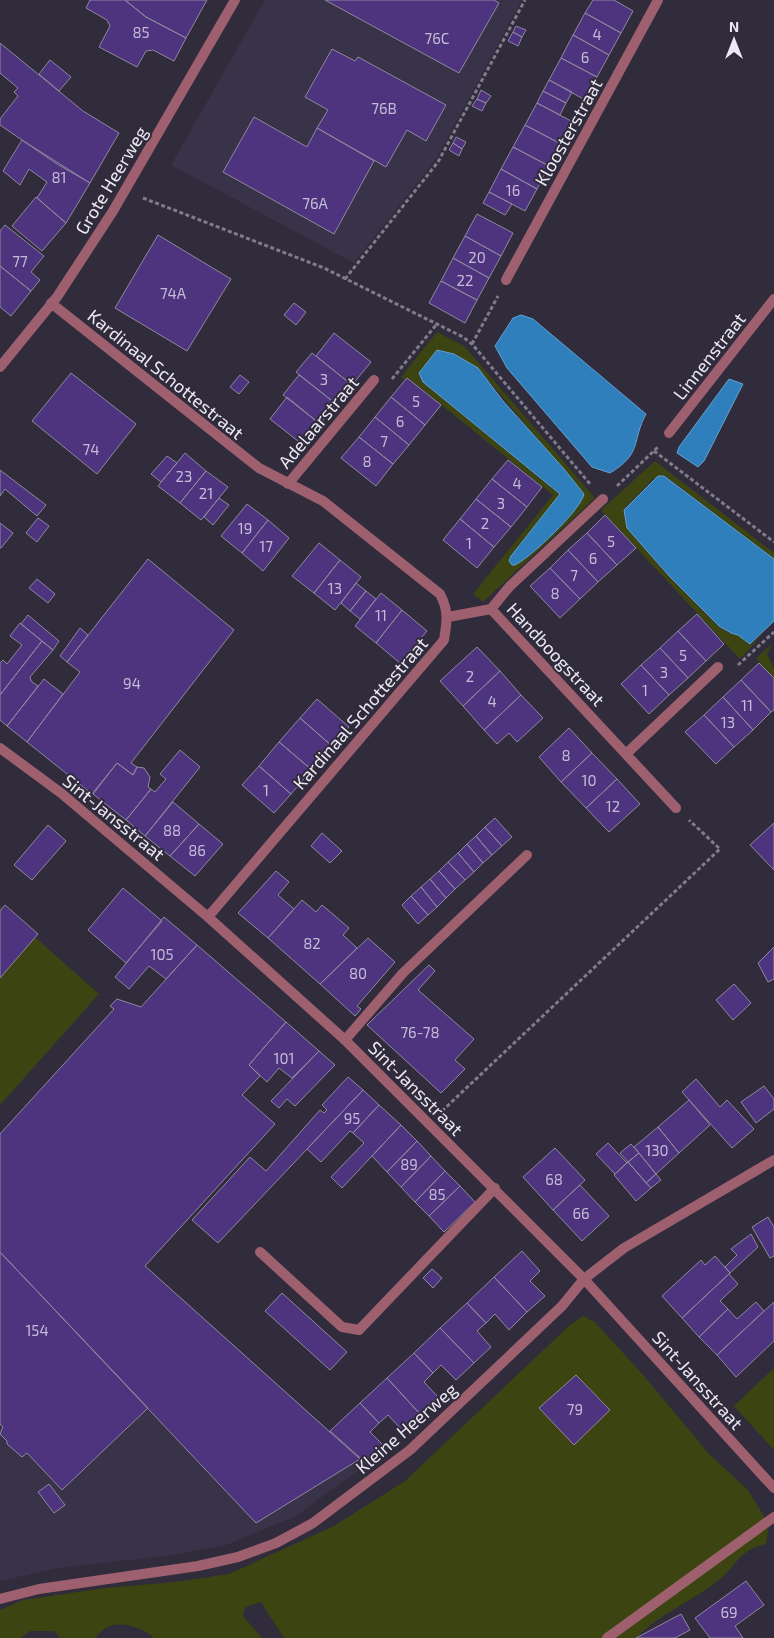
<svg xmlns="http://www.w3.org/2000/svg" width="774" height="1638" font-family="'Exo 2',sans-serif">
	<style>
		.built { fill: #393349 }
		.green { fill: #3c4511; fill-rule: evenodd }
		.water { fill: #2f7fbd; stroke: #689fce }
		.building { fill: #4e337e; stroke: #8e899d }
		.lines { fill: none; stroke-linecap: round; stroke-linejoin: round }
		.path { stroke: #807c8a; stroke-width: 3; stroke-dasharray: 4 2.5; stroke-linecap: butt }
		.service { stroke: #9e606e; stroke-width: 10 }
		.minor { stroke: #9e606e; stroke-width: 10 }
		.tertiary { stroke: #9e606e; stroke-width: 10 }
		.labels { text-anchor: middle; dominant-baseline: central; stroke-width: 4; stroke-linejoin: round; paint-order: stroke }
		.number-label { font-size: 15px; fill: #c4bcd6 }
		.street-label { font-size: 18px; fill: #ece9f4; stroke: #302c3c }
	</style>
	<rect width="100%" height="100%" fill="#302c3c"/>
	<path class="built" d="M265,0H522L436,159L354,263L171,165Z
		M197,945L286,1022L249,1065L260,1076L242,1095L275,1124L146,1266L367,1464L296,1516L226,1545L173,1555L58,1568L0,1581V1134L114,1010L110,1006L117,999L141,1007Z"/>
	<path class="green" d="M437,332L464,346L595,498L483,602L473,594L553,495L407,377L404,380L401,377ZM437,350L454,354L478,368L584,494C581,510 530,559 515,565H511L509,561L510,556L560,495L423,382L419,374Z
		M655,461L774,553V559L664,475L653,479L623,510L627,528L669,577L718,626L730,634L738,635L750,645L764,633L740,659L601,510Z
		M772,644L767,654L774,668V678L756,658Z
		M0,906L99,994L0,1105Z
		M583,1316L595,1322L644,1376L709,1454L748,1490L769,1525L766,1544C738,1551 740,1562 721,1578C694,1601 660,1613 636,1638H284L261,1602L245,1607L243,1616L262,1638H151L153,1636C136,1625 109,1616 96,1638H60L54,1631H30L21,1638H0V1610L23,1600L105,1588L175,1582L229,1574L334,1526L405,1481L570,1325Z
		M774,1368V1450L734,1406Z"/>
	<path class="water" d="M521,315L533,319L646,414C631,442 643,453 610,473L592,467L507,368L495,346L513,318Z
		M437,350L454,354L478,368L503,401L564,469L584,494C581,510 530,558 515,565H512L509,561L511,556L560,494L423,382L419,373Z
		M729,379L743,384L704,461L698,467L677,453L679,447Z
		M658,476H664L774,559V621L750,644L738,635L731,633L719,626L670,577L627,528L624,510Z"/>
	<path class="building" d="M90,0H125L146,17L186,38L174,61L153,50L146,51L137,67L99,47L110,26L107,20L86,8Z
		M125,0H207L186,38L146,17Z
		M325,0H494L499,3L459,73Z
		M593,0H614L633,11L621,33L585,13Z
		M585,13L621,33L609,55L573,35Z
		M516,26L526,30L522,37L513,32Z
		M513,32L522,37L518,46L508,41Z
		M573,35L609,55L597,77L561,58Z
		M0,43L83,111L119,133L90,183L57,164L0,125V119L18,96L14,92L18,88L0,73Z
		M332,49L355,61L358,57L446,105L426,141L407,130L386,167L317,128L328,110L305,97Z
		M561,58L597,77L585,100L549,80Z
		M50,60L71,77L59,91L39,74Z
		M549,80L572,92L566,103L543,91Z
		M481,90L491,96L486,103L477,99Z
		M543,91L566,103L560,115L537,103Z
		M477,99L486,103L482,111L472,106Z
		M537,103L573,122L561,144L525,125Z
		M254,117L307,147L317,128L374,161L334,234L223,172Z
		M525,125L561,144L549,166L513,147Z
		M456,137L466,142L462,149L453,143Z
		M22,140L90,183L66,223L37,198L47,182L29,169L20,185L3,171Z
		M453,143L462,149L459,156L449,150Z
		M513,147L549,166L537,189L501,169Z
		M501,169L537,189L525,211L489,192Z
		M489,192L512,204L505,215L483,203Z
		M36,197L66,223L42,251L12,226Z
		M477,214L513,233L501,256L465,236Z
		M5,225L44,256L31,272L40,280L31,291L0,266V231Z
		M158,235L231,279L187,351L115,308Z
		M465,236L501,256L489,278L453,258Z
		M453,258L489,278L477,300L441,281Z
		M0,266L31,291L11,316L0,307Z
		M441,281L477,300L465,323L429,303Z
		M294,303L306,312L296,325L284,315Z
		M334,333L371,362L352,385L316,356Z
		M312,353L352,385L348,383L333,401L336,404L296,372Z
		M71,373L136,424L97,474L32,421Z
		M240,375L249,382L239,394L230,387Z
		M299,375L336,404L320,424L283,395Z
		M407,378L441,405L425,425L391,397Z
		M287,397L320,424L303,445L270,419Z
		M391,397L425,425L409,445L375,417Z
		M375,417L409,445L393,464L359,437Z
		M359,437L393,464L376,486L341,458Z
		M185,453L206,471L180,503L158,486Z
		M167,456L177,463L161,482L151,474Z
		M508,460L542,487L527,507L492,479Z
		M0,470L46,505L37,516L5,489L0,496Z
		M206,471L228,487L201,520L180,503Z
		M492,479L527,507L511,527L476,499Z
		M219,498L229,505L213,525L204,517Z
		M476,499L511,527L494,547L460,519Z
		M247,504L268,520L242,553L221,536Z
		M605,515L636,548L617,565L587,533Z
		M38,518L49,526L37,542L26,533Z
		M460,519L494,547L477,568L443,540Z
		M268,520L289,538L263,571L242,553Z
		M0,523L13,533L1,548H0Z
		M587,533L617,565L598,582L568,550Z
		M319,543L340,560L314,593L292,576Z
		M568,550L598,582L580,599L550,568Z
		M148,559L234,630L131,763L137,767L133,775L117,763L92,794L27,742L80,672L67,662Z
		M340,560L361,577L335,610L314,593Z
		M550,568L580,599L560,618L530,586Z
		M37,579L55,594L48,603L29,588Z
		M356,583L366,591L350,611L341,603Z
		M366,591L376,599L360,619L350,611Z
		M381,593L402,610L376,643L355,626Z
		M402,610L427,631L400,663L376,643Z
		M697,614L724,644L706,661L678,631Z
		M28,615L59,641L53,650L21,624Z
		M20,623L42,641L0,695V663L3,660L7,664L22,645L10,636Z
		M80,628L88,635L67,662L60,656Z
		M678,631L706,661L688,678L660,648Z
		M42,641L53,650L30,677L31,681L38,686L7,726L0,720V695Z
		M477,647L500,671L463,706L440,681Z
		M660,648L688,678L669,695L641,665Z
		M759,663L774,678V710L771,712L741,680Z
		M641,665L669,695L649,714L621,684Z
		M500,671L521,695L484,730L463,706Z
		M44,679L63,694L27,742L7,726Z
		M741,680L771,712L753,730L723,697Z
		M521,695L543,718L517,742L509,733L497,744L484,730Z
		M723,697L753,730L734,747L704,715Z
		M317,699L349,727L332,746L300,718Z
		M704,715L734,747L716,764L685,732Z
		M300,718L332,746L312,770L279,742Z
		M569,728L592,753L561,782L539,757Z
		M279,742L312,770L291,794L259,766Z
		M180,750L200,767L145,836L126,820L151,789L155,792L166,779L160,774Z
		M592,753L617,779L586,808L561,782Z
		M117,763L133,775L137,767L144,768L150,777L148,787L151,789L126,820L93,794Z
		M259,766L291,794L274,813L242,785Z
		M617,779L640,804L609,832L586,808Z
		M173,802L199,824L170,856L145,836Z
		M495,818L512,837L502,846L485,827Z
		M774,823V870L750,845Z
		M199,824L223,844L195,876L170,856Z
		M48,825L66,841L32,880L14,865Z
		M485,827L502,846L492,855L476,836Z
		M322,833L342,851L330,863L311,846Z
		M476,836L492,855L483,863L467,844Z
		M467,844L483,863L474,872L458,853Z
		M458,853L474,872L465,880L448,862Z
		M448,862L465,880L455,889L439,871Z
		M276,871L289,882L278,895L294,909L268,938L238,913Z
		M439,871L455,889L446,898L430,879Z
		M430,879L446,898L437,907L421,887Z
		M421,887L437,907L428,915L411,896Z
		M123,888L162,921L126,963L88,930Z
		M411,896L428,915L418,924L402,905Z
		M302,900L316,912L322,905L349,928L343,935L357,948L320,984L268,938Z
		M5,905L38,934L0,978V911Z
		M164,917L197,945L166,979L149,966L129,989L115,977Z
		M368,938L395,962L357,1006L361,1009L355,1016L320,984Z
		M197,945L286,1022L249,1065L260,1076L242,1095L275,1124L145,1266L360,1459L256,1523L0,1252V1134L114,1009L110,1006L117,999L141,1007Z
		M774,947V979L768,982L758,963Z
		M429,965L435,971L418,990L474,1039L455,1060L465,1069L441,1093L367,1025Z
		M734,984L751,1003L733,1020L716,1000Z
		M286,1022L319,1051L292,1078L279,1068L267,1082L249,1065Z
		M319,1051L335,1065L295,1106L287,1099L279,1108L271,1101Z
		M348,1077L363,1090L218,1243L192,1220L250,1157L266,1171L320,1110L324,1113L327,1110L322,1105Z
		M696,1079L720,1107L727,1100L754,1129L732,1148L682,1092Z
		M764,1086L774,1099V1109L756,1123L741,1102Z
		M363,1090L379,1105L353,1133L350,1131L321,1162L307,1149Z
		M689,1100L710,1125L679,1153L658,1127Z
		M379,1105L401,1125L342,1188L331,1177L364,1143L353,1133Z
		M401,1125L417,1141L387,1172L372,1156Z
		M658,1127L679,1153L656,1174L634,1147Z
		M417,1141L431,1156L401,1187L387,1172Z
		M608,1143L627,1163L615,1174L596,1154Z
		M631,1144L639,1153L628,1162L620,1153Z
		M555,1148L585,1180L553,1210L523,1177Z
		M639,1153L656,1174L646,1183L628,1162Z
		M431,1156L445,1171L415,1202L401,1187Z
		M628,1162L651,1188L636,1201L614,1175Z
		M445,1171L460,1186L429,1216L415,1202Z
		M656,1174L661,1180L651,1188L646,1183Z
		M580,1185L609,1216L582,1241L553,1210Z
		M460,1186L475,1202L444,1232L429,1216Z
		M768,1217L774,1227V1256L770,1258L752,1227Z
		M751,1234L758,1247L730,1273L725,1267L737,1255L731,1249Z
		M522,1251L540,1271L530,1281L545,1296L527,1312L494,1277Z
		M0,1252L148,1408L62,1490L27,1453L22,1457L7,1444V1441L0,1434L3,1427L0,1424Z
		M715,1256L730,1273L682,1318L662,1296L701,1260L705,1265Z
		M432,1269L442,1278L433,1288L423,1278Z
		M729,1274L738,1284L720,1301L728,1309L699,1337L682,1318Z
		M494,1277L527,1312L509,1330L495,1314L486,1323L467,1303Z
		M282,1293L347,1352L330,1370L265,1311Z
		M756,1302L764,1311L717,1355L699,1337L728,1309L737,1319Z
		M774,1302V1341L736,1377L717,1355Z
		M467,1303L486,1323L477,1331L491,1347L474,1363L440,1328Z
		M440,1328L474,1363L456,1380L441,1365L433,1373L414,1353Z
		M414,1353L433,1373L424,1382L438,1397L420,1414L387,1378Z
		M576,1375L610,1410L574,1445L539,1408Z
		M387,1378L420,1414L403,1431L388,1415L379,1423L360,1403Z
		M360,1403L379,1423L370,1432L385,1447L367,1464L330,1431Z
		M49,1484L65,1505L54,1513L38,1492Z
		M746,1581L764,1605L735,1626L743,1638H710L695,1618Z
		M681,1614L690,1630L675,1638H636Z"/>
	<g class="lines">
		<path class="path" d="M143,198L324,268L463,337L472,344L590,484
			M345,279L438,162L525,0
			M472,344L498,296
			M392,379L436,325
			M654,451L774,542
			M617,486L658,447
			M738,665L774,632
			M442,1111L720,849L689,820"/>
		<path class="service" d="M345,1040L403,973L527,855
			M260,1252L342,1327L359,1330L495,1188
			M607,1638L774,1517"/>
		<path class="minor" d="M506,280L658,0
			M51,303L259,468L323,501L440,594C449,611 447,622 444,640L208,917
			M669,433L774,299
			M288,484L374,380
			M491,609L510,586L603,499
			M448,617L491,609L676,808
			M0,748L61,793L208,917L345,1040L584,1279L774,1488
			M626,754L718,667
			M0,1599L39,1589L198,1566L238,1557L276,1543L313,1523L410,1450L562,1306L584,1279L624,1248L774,1160"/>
		<path class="tertiary" d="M0,367L57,297L113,211L235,0"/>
	</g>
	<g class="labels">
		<g class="number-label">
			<text x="141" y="32">85</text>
			<text x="597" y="34">4</text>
			<text x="437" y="38">76C</text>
			<text x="585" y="57">6</text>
			<text x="384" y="108">76B</text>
			<text x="59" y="177">81</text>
			<text x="513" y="190">16</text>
			<text x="315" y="203">76A</text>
			<text x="477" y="257">20</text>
			<text x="20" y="261">77</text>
			<text x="465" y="280">22</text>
			<text x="173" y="293">74A</text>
			<text x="324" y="379">3</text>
			<text x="416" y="401">5</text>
			<text x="400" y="421">6</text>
			<text x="384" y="441">7</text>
			<text x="91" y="449">74</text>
			<text x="367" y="461">8</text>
			<text x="184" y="476">23</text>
			<text x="517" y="483">4</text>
			<text x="206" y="493">21</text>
			<text x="501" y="503">3</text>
			<text x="485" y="523">2</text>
			<text x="245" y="528">19</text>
			<text x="611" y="541">5</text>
			<text x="469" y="543">1</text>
			<text x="266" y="546">17</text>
			<text x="593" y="558">6</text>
			<text x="574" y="575">7</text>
			<text x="335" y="588">13</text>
			<text x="555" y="593">8</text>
			<text x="381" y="615">11</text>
			<text x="683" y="655">5</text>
			<text x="664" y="672">3</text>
			<text x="470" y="676">2</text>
			<text x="132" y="683">94</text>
			<text x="645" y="690">1</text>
			<text x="492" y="701">4</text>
			<text x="747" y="705">11</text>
			<text x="728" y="722">13</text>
			<text x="566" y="755">8</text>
			<text x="589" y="780">10</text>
			<text x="266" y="790">1</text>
			<text x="613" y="806">12</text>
			<text x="172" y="830">88</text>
			<text x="197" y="850">86</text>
			<text x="312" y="943">82</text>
			<text x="162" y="954">105</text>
			<text x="358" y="973">80</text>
			<text x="420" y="1032">76-78</text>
			<text x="284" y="1058">101</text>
			<text x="352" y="1118">95</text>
			<text x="657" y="1150">130</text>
			<text x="409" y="1164">89</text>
			<text x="554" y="1179">68</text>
			<text x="437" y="1194">85</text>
			<text x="581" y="1213">66</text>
			<text x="37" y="1330">154</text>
			<text x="575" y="1409">79</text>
			<text x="729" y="1612">69</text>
		</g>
		<g class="street-label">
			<text transform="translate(568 132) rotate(-61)">Kloosterstraat</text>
			<text transform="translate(111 180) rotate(-59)">Grote Heerweg</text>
			<text transform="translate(709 356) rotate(-52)">Linnenstraat</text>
			<text transform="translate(166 374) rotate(39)">Kardinaal Schottestraat</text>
			<text transform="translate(318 422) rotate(-50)">Adelaarstraat</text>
			<text transform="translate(556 654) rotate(47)">Handboogstraat</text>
			<text transform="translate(360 713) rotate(-49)">Kardinaal Schottestraat</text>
			<text transform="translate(114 817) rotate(39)">Sint-Jansstraat</text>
			<text transform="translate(416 1088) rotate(45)">Sint-Jansstraat</text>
			<text transform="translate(698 1380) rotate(48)">Sint-Jansstraat</text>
			<text transform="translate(406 1428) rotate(-41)">Kleine Heerweg</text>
		</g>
	</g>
	<g transform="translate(734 40)" stroke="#302c3c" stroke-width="4" paint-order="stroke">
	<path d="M0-4L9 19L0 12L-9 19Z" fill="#ece9f4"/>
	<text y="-8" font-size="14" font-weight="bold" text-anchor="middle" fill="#ece9f4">N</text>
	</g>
</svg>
